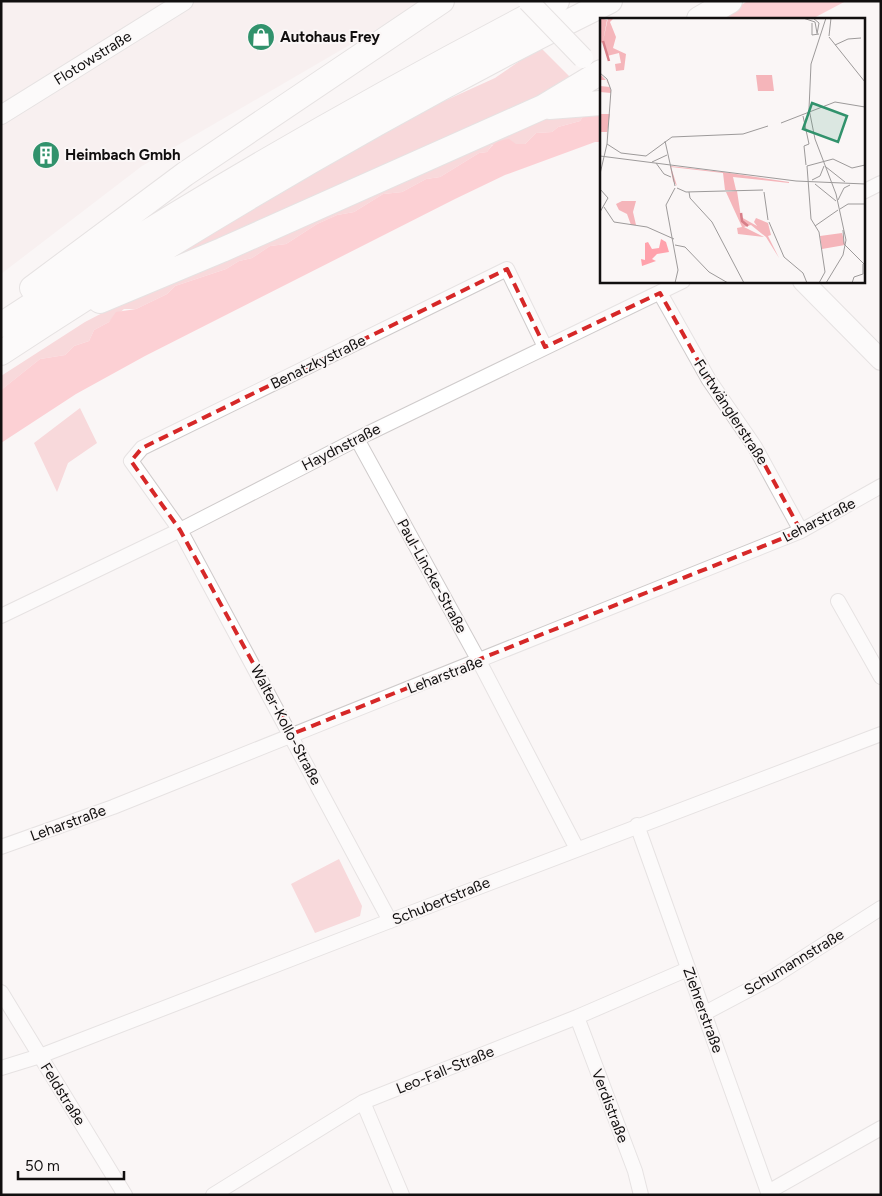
<svg xmlns="http://www.w3.org/2000/svg" width="882" height="1196" font-family="Figtree,sans-serif">
	<style>
		.built { fill: #f6e9e9 }
		.green { fill: #f5b5ba }
		.forest { fill: #ffa2ac }
		.lines { fill: none; stroke-linecap: round; stroke-linejoin: round }
		.minor-casing { stroke: #cfcbcb; stroke-width: 16 }
		.tertiary-casing { stroke: #cfcbcb; stroke-width: 20 }
		.secondary-casing { stroke: #cfcbcb; stroke-width: 22 }
		.trunk-casing { stroke: #cfcbcb; stroke-width: 26 }
		.minor { stroke: #fff; stroke-width: 14 }
		.tertiary { stroke: #fff; stroke-width: 18 }
		.secondary { stroke: #fff; stroke-width: 20 }
		.trunk { stroke: #fff; stroke-width: 24 }
		.secondary-bridge-casing { stroke: #cfcbcb; stroke-width: 22; stroke-linecap: butt }
		.secondary-bridge { stroke: #fff; stroke-width: 20 }
		.marked { fill: none; stroke: #d62828; stroke-width: 4; stroke-dasharray: 10 6; stroke-linejoin: round }
		.labels { text-anchor: middle; dominant-baseline: central; stroke-width: 4; stroke-linejoin: round; paint-order: stroke }
		.poi-label { font-size: 15px; font-weight: bold; fill: #110f0f; stroke: #faf6f6; text-anchor: start }
		.street-label { font-size: 15px; fill: #110f0f; stroke: #faf6f6 }
		.inset-river { fill: none; stroke: #d87f89; stroke-width: 2.5 }
		.inset-road { fill: none; stroke: #9d9a9a; stroke-width: 1 }
		.view { fill: #31926c; fill-opacity: 0.15; stroke: #31926c; stroke-width: 2.5 }
		.inset-edge { fill: none; stroke: #110f0f; stroke-width: 2.5 }
	</style>
	<rect width="100%" height="100%" fill="#faf6f6"/>
	<path class="built" d="M1,1H425L142,166L1,274Z"/>
	<path class="green" d="M542,49L570,77L569,83L144,273L319,169L429,108L495,78L530,54Z
		M585,113L580,121L558,127L552,132L536,133L525,144L492,145L487,152L479,153L440,177L426,179L402,192L383,194L354,212L337,215L317,224L286,244L270,246L252,258L239,261L226,269L175,286L167,294L136,309H124L109,322L94,330L89,341L74,346L65,355L40,359L1,390V376L85,322L112,308L533,123L553,117Z
		M80,408L97,443L68,463L57,492L34,443Z
		M339,859L362,906L360,916L315,933L291,884Z"/>
	<path class="forest" d="M748,1H846L812,19H716Z
		M601,112V142H595L505,175L455,199L145,356L76,394L1,443V390L40,359L65,355L74,346L89,341L94,330L109,322L116,312L136,309L167,294L175,286L226,269L239,261L252,258L270,246L286,244L317,224L337,215L354,212L383,194L402,192L426,179L440,177L479,153L487,152C493,143 499,140 509,139L516,144H525L536,133L552,132L558,127L580,121L585,113Z"/>
	<g class="lines">
		<g class="minor-casing">
			<path id="minor" d="M863,192L881,183
				M660,293L709,380L755,447L801,531
				M357,439L479,661L576,847
				M838,601L881,677
				M1,616L180,530L369,433L683,281
				M637,825L769,1195
				M1,847L113,807L801,531L881,486
				M390,921L180,530L131,461L142,448L507,269L545,347
				M1,992L125,1195
				M705,1013L773,977L881,908
				M577,1017L635,1171L641,1195
				M1,1068L40,1056C320,948 600,839 881,734
				M363,1102L402,1195
				M768,1192L881,1128
				M213,1195L363,1102L577,1017L688,969"/>
		</g>
		<g class="tertiary-casing">
			<g id="tertiary">
				<path id="s1" d="M1,115L184,1"/>
			</g>
		</g>
		<g class="secondary-casing">
			<path id="secondary" d="M803,281L881,360"/>
		</g>
		<g class="trunk-casing">
			<path id="trunk" d="M699,19L730,1
				M549,107L601,103
				M32,288L185,174L442,1
				M100,301L222,250L543,107L601,72
				M1,325C181,206 366,100 557,1
				M1,353C197,224 399,105 610,1"/>
		</g>
		<use href="#minor" class="minor"/>
		<use href="#tertiary" class="tertiary"/>
		<use href="#secondary" class="secondary"/>
		<use href="#trunk" class="trunk"/>
		<g class="secondary-bridge-casing">
			<path id="secondary-bridge" d="M528,1L583,58"/>
		</g>
		<use href="#secondary-bridge" class="secondary-bridge"/>
	</g>
	<path d="M0 0H882V1196H0ZM507,269L545,347L660,293L709,380L755,447L801,531L292,734L180,530L131,461L142,448Z" fill="#faf6f6" fill-opacity=".55" fill-rule="evenodd"/>
	<path class="marked" d="M507,269L545,347L660,293L709,380L755,447L801,531L292,734L180,530L131,461L142,448Z"/>
	<defs>
		<g id="shop-disc" transform="scale(1.4375)"><circle r="9.5" fill="#31926c" stroke="#faf6f6"/><path d="M-5-2.5h2.3a2.7 3.5 0 0 1 5.4 0H5L5.5 6h-11ZM-1.5-2.5h3a1.5 2.3 0 0 0-3 0Z" fill="#fff"/></g>
		<g id="building-disc" transform="scale(1.4375)"><circle r="9.5" fill="#31926c" stroke="#faf6f6"/><path d="M-4-6H4V6H1V3H-1V6H-4ZM-2.5-4.3h1.7v1.8h-1.7ZM.8-4.3h1.7v1.8H.8ZM-2.5-1h1.7V.8h-1.7ZM.8-1h1.7V.8H.8Z" fill="#fff"/></g>
	</defs>
	<g fill-rule="evenodd">
		<use href="#shop-disc" x="261" y="37"/>
		<use href="#building-disc" x="46" y="155"/>
	</g>
	<g class="labels">
		<g class="poi-label">
			<text x="280" y="37">Autohaus Frey</text>
			<text x="65" y="155">Heimbach Gmbh</text>
		</g>
		<g class="street-label">
			<text stroke="none"><textPath href="#s1" startOffset="108">Flotowstraße</textPath></text>
			<text transform="translate(318 362) rotate(-26)">Benatzkystraße</text>
			<text transform="translate(731 412) rotate(57)">Furtwänglerstraße</text>
			<text transform="translate(341 447) rotate(-27)">Haydnstraße</text>
			<text transform="translate(819 520) rotate(-27)">Leharstraße</text>
			<text transform="translate(432 576) rotate(61)">Paul-Lincke-Straße</text>
			<text transform="translate(445 675) rotate(-21)">Leharstraße</text>
			<text transform="translate(286 725) rotate(62)">Walter-Kollo-Straße</text>
			<text transform="translate(68 823) rotate(-20)">Leharstraße</text>
			<text transform="translate(441 901) rotate(-22)">Schubertstraße</text>
			<text transform="translate(794 962) rotate(-31)">Schumannstraße</text>
			<text transform="translate(703 1010) rotate(70)">Ziehrerstraße</text>
			<text transform="translate(445 1070) rotate(-22)">Leo-Fall-Straße</text>
			<text transform="translate(63 1094) rotate(58)">Feldstraße</text>
			<text transform="translate(610 1106) rotate(69)">Verdistraße</text>
		</g>
	</g>
	<g transform="translate(600 18)">
		<rect width="265" height="265" fill="#faf6f6"/>
		<path d="M0,0L7,2L3,23L8,0H14L10,4L16,19L13,30L26,36L24,52L16,53L15,46L21,45L19,35L7,38L3,23L0,26ZM0,56L8,64L11,73L10,96L6,122L7,114H0V96H10L11,75L0,74V68L10,69L6,62H0ZM156,57H172L174,73H158ZM70,148L123,154L189,164V165L133,159L136,172H125L123,155L71,149L77,168L73,163ZM137,173L141,199L157,208L154,204L156,200L168,205L171,217L168,218L179,240L166,219L151,207L144,209L164,219L138,216L137,210L142,209L126,174ZM22,183H36L33,194L36,207H31L27,196L19,192L16,186ZM242,215L245,227L222,231L220,218Z" fill="#f5b5ba"/>
		<path d="M61,221L66,224L69,234L57,236L52,241L56,243L42,248L41,241L45,242V225L48,224L52,231L59,230Z" fill="#ffa2ac"/>
		<path class="inset-river" d="M3,23L9,43M141,195L142,203L148,208"/>
		<path class="inset-road" d="M203,0L215,4L217,15M213,0L219,5L217,16M212,5V17L219,16M229,18L231,0M229,19L265,64M235,27L248,21L261,20M0,55L7,61L11,72L7,126L21,135L46,138L72,119L143,116L168,108M203,98L209,126L204,128L206,147M181,105L235,84L265,89M65,123L75,168M0,138L196,163L265,166M52,144L67,137M56,145L64,156L71,159M207,148L211,201L219,214L225,254L219,265M207,148L233,141L252,150L265,147M226,149L245,164M0,156L7,126M212,162L220,158L224,148M215,166L236,183M77,170L86,174L163,172M0,171L8,180L0,194M89,174L90,180L112,204L144,265M164,174L168,202M238,182L244,170L250,167M4,189L14,204L47,209L74,221M240,191L248,186H265M169,204L184,239L203,255L207,265M215,208L238,192M243,212L244,226L265,247M75,227L85,229L109,254L128,265M75,265L78,252L66,187L75,170M226,265L243,237L246,222L236,176L215,121L209,91L211,46L226,0M252,265L254,259L263,256V246"/>
		<path class="view" d="M212,85L247,98L238,124L203,111Z"/>
		<rect width="265" height="265" class="inset-edge"/>
	</g>
	<rect width="882" height="1196" fill="none" stroke="#110f0f" stroke-width="5"/>
	<path d="M18 1171v8h106v-8" fill="none" stroke="#110f0f" stroke-width="2.5"/>
	<text x="25" y="1171" font-size="15" fill="#110f0f" stroke="#faf6f6" stroke-width="4" paint-order="stroke">50 m</text>
</svg>
